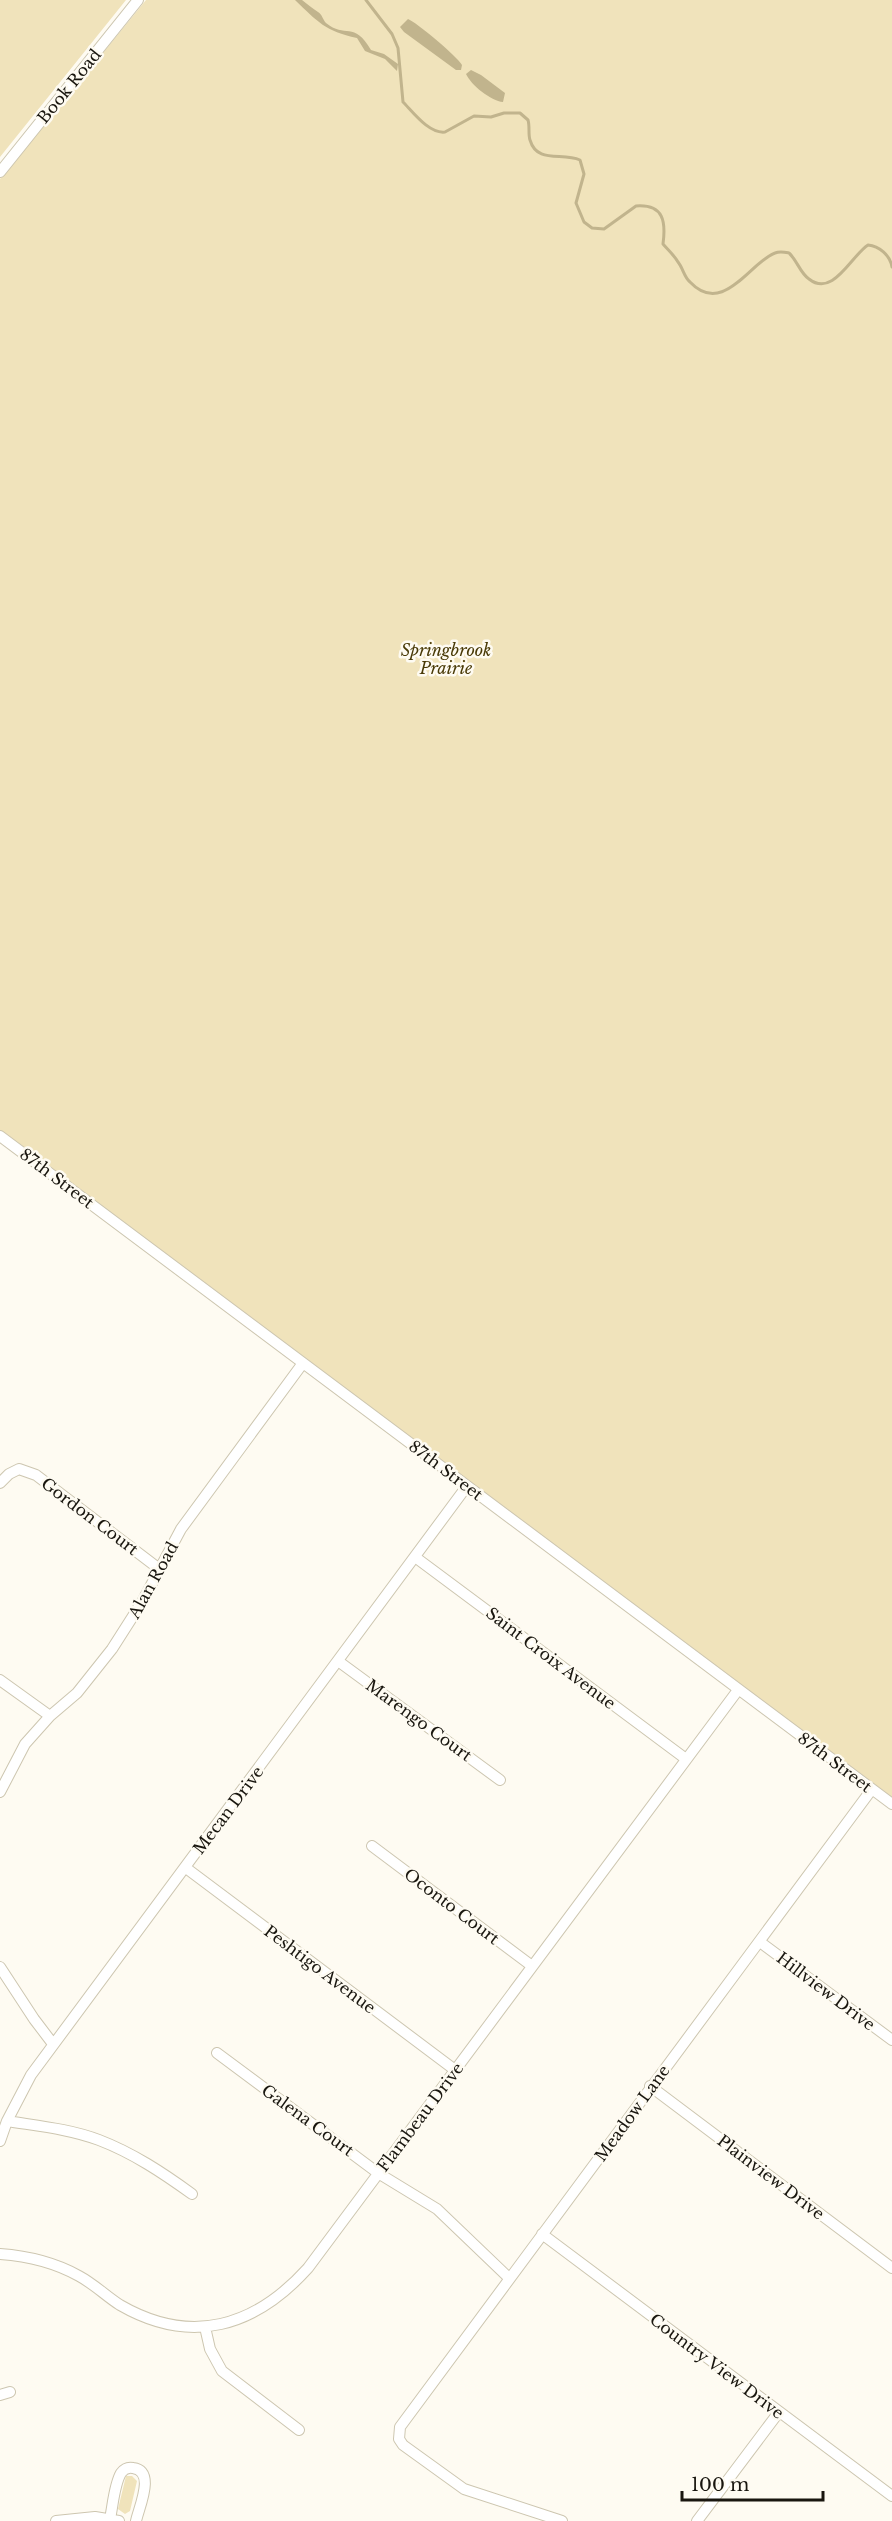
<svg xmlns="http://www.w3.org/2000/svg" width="892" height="2521" font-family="'Libre Baskerville',serif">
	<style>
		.green { fill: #f0e3bb }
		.water { fill: #c1b48d }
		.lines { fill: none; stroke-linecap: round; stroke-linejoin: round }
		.stream { stroke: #c1b48d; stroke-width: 3 }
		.minor-casing { stroke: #cdc6b0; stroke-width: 12 }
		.minor { stroke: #fff; stroke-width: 10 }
		.labels { text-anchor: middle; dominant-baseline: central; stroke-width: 5; stroke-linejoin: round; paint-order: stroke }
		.street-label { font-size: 16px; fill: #19160f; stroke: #fefbf2 }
		.park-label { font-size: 16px; font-style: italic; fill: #493a07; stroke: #fefbf2 }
	</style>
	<rect width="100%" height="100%" fill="#fefbf2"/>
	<path class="green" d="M0,0H126L0,157Z
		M146,0H892V1801L0,1131V179Z
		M126,2476H132L137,2481L130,2511L125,2514L118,2509Z"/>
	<path class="water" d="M295,0H302C307,4 312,8 318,12C322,14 323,20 326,23C345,39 354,20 371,50L384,54L398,64L397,71L385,59L365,51L357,38C325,31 318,22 295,0Z
		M408,19C416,22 457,56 462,65L461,70H456L404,32L400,27Z
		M471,70L481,75L505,93L503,102C491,101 471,85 466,74Z"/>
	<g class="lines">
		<path class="stream" d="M366,0L392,34L398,48L403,102C413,112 429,134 445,132L474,116L491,117L504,113H520L528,120C530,127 528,134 530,140C537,164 562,152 580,160L584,174L576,203L584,222L592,228L604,229L636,206C664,204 666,222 663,244C668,250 674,255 678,262C683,268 684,277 690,282C723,317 750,262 775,253C780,251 784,252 789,253C797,260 800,273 809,279C833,298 851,256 868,245C879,246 890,255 892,267"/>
		<g class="minor-casing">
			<path id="minor" d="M0,172L138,0
				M0,1136L892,1804
				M0,1483L9,1474L19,1469L36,1475L158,1568
				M415,1557L686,1759
				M338,1661L500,1780
				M0,1680L50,1716
				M0,1792L25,1744L50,1716L77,1693L112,1649L142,1602L181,1529L303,1363
				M372,1846L532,1966
				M186,1868L455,2070
				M760,1942L892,2040
				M0,1967L34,2019L53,2044
				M217,2053L378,2173L437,2209L509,2278
				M650,2086L892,2268
				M7,2121C38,2126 70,2129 99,2140C133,2153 163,2173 192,2194
				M0,2141L7,2121L31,2075L467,1486
				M542,2234L892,2496
				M0,2254C28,2256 54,2262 79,2276C94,2284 106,2296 120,2305C191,2346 255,2327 308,2268L738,1690
				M205,2327L210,2349L222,2371L299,2430
				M0,2395L10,2392
				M110,2519C113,2505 114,2485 121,2473C124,2469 128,2467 133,2468C156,2471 139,2507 136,2521
				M56,2521L95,2517L119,2521
				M562,2521L464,2489L403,2445L399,2439L400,2427L872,1789
				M697,2521L779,2412"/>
		</g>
		<use href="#minor" class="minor"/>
	</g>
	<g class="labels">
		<g class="street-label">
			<text transform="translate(69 86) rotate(-51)">Book Road</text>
			<text transform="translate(57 1178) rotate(37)">87th Street</text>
			<text transform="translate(446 1470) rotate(37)">87th Street</text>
			<text transform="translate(90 1516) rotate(37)">Gordon Court</text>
			<text transform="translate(153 1580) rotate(-61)">Alan Road</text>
			<text transform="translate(551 1658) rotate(37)">Saint Croix Avenue</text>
			<text transform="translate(419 1720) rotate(36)">Marengo Court</text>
			<text transform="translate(835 1762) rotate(37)">87th Street</text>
			<text transform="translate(228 1810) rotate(-53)">Mecan Drive</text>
			<text transform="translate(452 1906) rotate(37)">Oconto Court</text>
			<text transform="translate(320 1969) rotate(37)">Peshtigo Avenue</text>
			<text transform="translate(826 1991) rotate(37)">Hillview Drive</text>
			<text transform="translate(632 2113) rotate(-54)">Meadow Lane</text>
			<text transform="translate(420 2117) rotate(-53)">Flambeau Drive</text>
			<text transform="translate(308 2120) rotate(36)">Galena Court</text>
			<text transform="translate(771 2177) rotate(37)">Plainview Drive</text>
			<text transform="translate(717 2366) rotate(37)">Country View Drive</text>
		</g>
		<g class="park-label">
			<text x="446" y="650">Springbrook<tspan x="446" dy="18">Prairie</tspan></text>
		</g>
	</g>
	<path d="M682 2491v9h141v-9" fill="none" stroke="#19160f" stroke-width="3"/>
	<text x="691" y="2491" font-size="18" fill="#19160f" stroke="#fefbf2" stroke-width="4.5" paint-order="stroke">100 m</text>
</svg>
